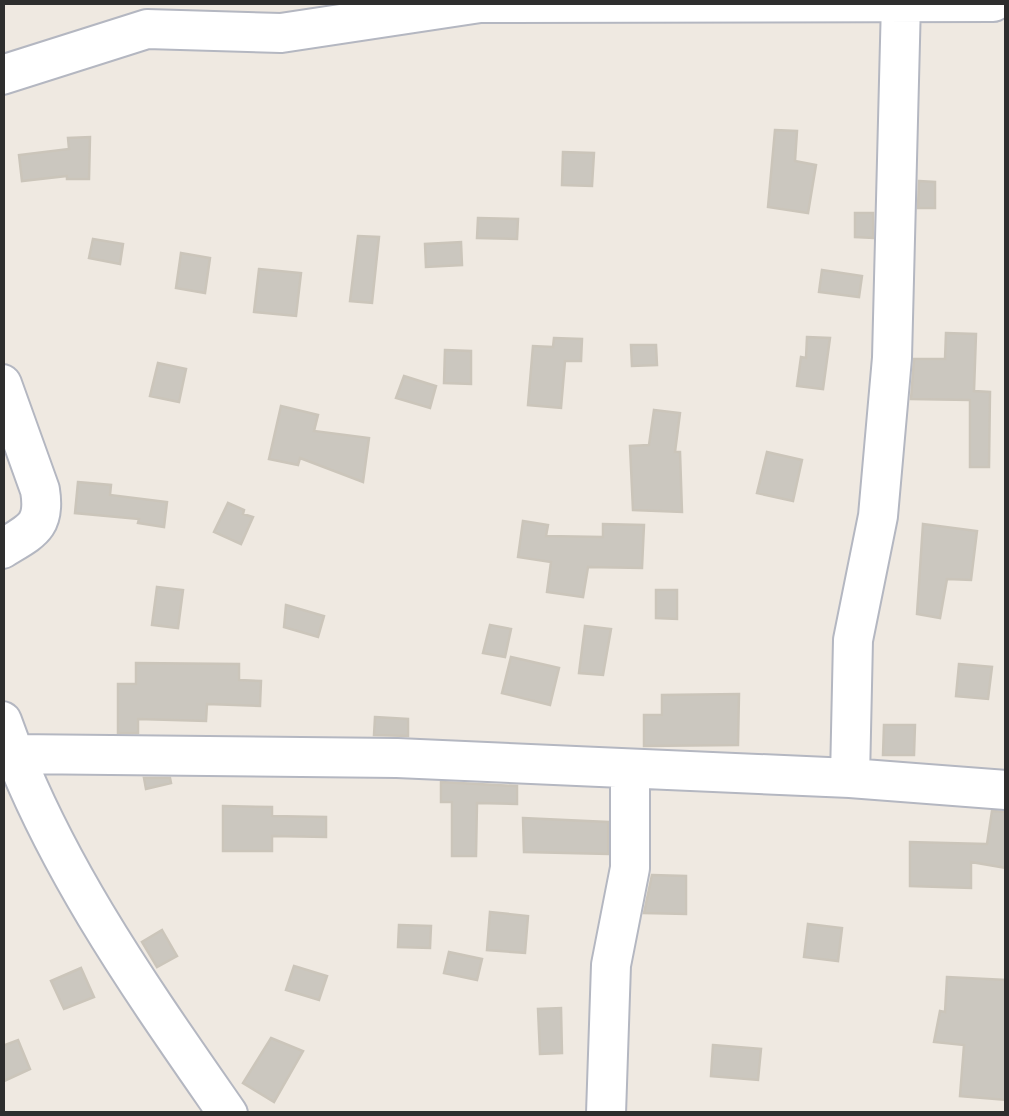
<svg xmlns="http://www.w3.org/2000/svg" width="1009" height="1116" font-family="'IBM Plex Sans',sans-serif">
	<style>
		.building { fill: #cbc7bf; stroke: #cbc5ba; stroke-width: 2.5 }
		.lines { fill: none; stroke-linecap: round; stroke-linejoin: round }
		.minor-casing { stroke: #b4b7c1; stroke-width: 42 }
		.minor { stroke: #fff; stroke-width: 38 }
	</style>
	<rect width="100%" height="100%" fill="#efe9e1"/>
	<path class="building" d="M775,130L797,131L795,161L816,165L808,213L768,207Z
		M90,137L89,179H67V176L22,181L19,155L69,149L68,138Z
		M563,152L594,153L592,186L562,185Z
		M919,181L935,182V208H918Z
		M855,213H873V238L855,237Z
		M478,218L518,219L517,239L477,238Z
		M358,236L379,237L372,303L350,301Z
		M93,239L123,244L120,264L89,258Z
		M461,242L462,265L426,267L425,244Z
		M181,253L210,258L205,293L176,288Z
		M259,269L301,273L296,316L254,312Z
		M822,270L862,276L859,297L819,292Z
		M946,333L976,334L974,391L990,392L989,467H970V400L911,399L914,359H945Z
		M807,337L830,338L823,389L797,386L801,357L806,358Z
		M554,338L582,339L581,361H565L561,408L528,405L533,346L553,347Z
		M631,345H656L657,365L632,366Z
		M445,350L471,351V384L444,383Z
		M158,363L186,369L179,402L150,396Z
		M404,376L436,386L430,408L396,398Z
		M281,406L318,415L314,431L369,438L363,482L300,458L298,465L269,459Z
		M654,410L680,413L675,452H680L682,512L633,510L630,446L649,445Z
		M767,452L802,460L793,501L757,493Z
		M78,482L111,485L110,495L167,502L164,527L138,523L139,519L75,513Z
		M228,503L244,510L243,514L253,517L241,544L214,532Z
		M523,521L548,525L546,536L603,537V524L644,525L642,568L588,567L583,597L547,592L551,562L518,557Z
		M923,524L977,531L971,580L947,579L940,618L917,614Z
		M157,587L183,590L178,628L152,625Z
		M656,590H677V619L656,618Z
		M286,605L324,616L318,637L284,627Z
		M490,625L511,629L505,657L483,653Z
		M585,626L611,629L603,675L579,673Z
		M511,657L559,668L550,705L502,693Z
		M136,663L239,664V680L261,681L260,706L207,704L206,721L138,719V733H118V684H136Z
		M959,664L992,667L988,699L956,696Z
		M739,694L738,745L644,746V715H662V695Z
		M375,717L408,719V736L374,735Z
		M884,725H915L914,755H883Z
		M144,778H170L171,783L146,789Z
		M441,782L517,786V804L477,803L476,856H452V802H441Z
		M223,806L272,807V816L326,817V837L272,836V851H223Z
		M992,811L1006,812V868L971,862V888L910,886V842L987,844Z
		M523,818L608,822V854L524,852Z
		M652,875L686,876V914L644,913Z
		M490,912L528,916L525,953L487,950Z
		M808,924L842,928L838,961L804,957Z
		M399,925L431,926L430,948L398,947Z
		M162,930L177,956L157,967L142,942Z
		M449,952L482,959L477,980L444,973Z
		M294,966L327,976L319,1000L286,990Z
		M81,968L94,997L64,1009L51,981Z
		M947,977L1006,980V1100L960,1096L964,1045L934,1042L940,1011L945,1012Z
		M561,1008L562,1053L540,1054L538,1009Z
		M271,1038L303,1051L274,1102L243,1083Z
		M18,1040L30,1069L2,1082V1046Z
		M713,1045L761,1049L758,1080L711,1076Z"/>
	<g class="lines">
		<g class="minor-casing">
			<path id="minor" d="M2,75L147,29L281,33L480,3L993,2
				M2,384L40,490C46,527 31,531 2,549
				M2,721C52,864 142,990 228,1114
				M14,754L397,758L850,778L1006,790
				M850,778L853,640L878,516L892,358L901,2
				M606,1114L611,965L630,868V769"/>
		</g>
		<use href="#minor" class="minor"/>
	</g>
	<rect width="1009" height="1116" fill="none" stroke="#2e2e2e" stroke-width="10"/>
</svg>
